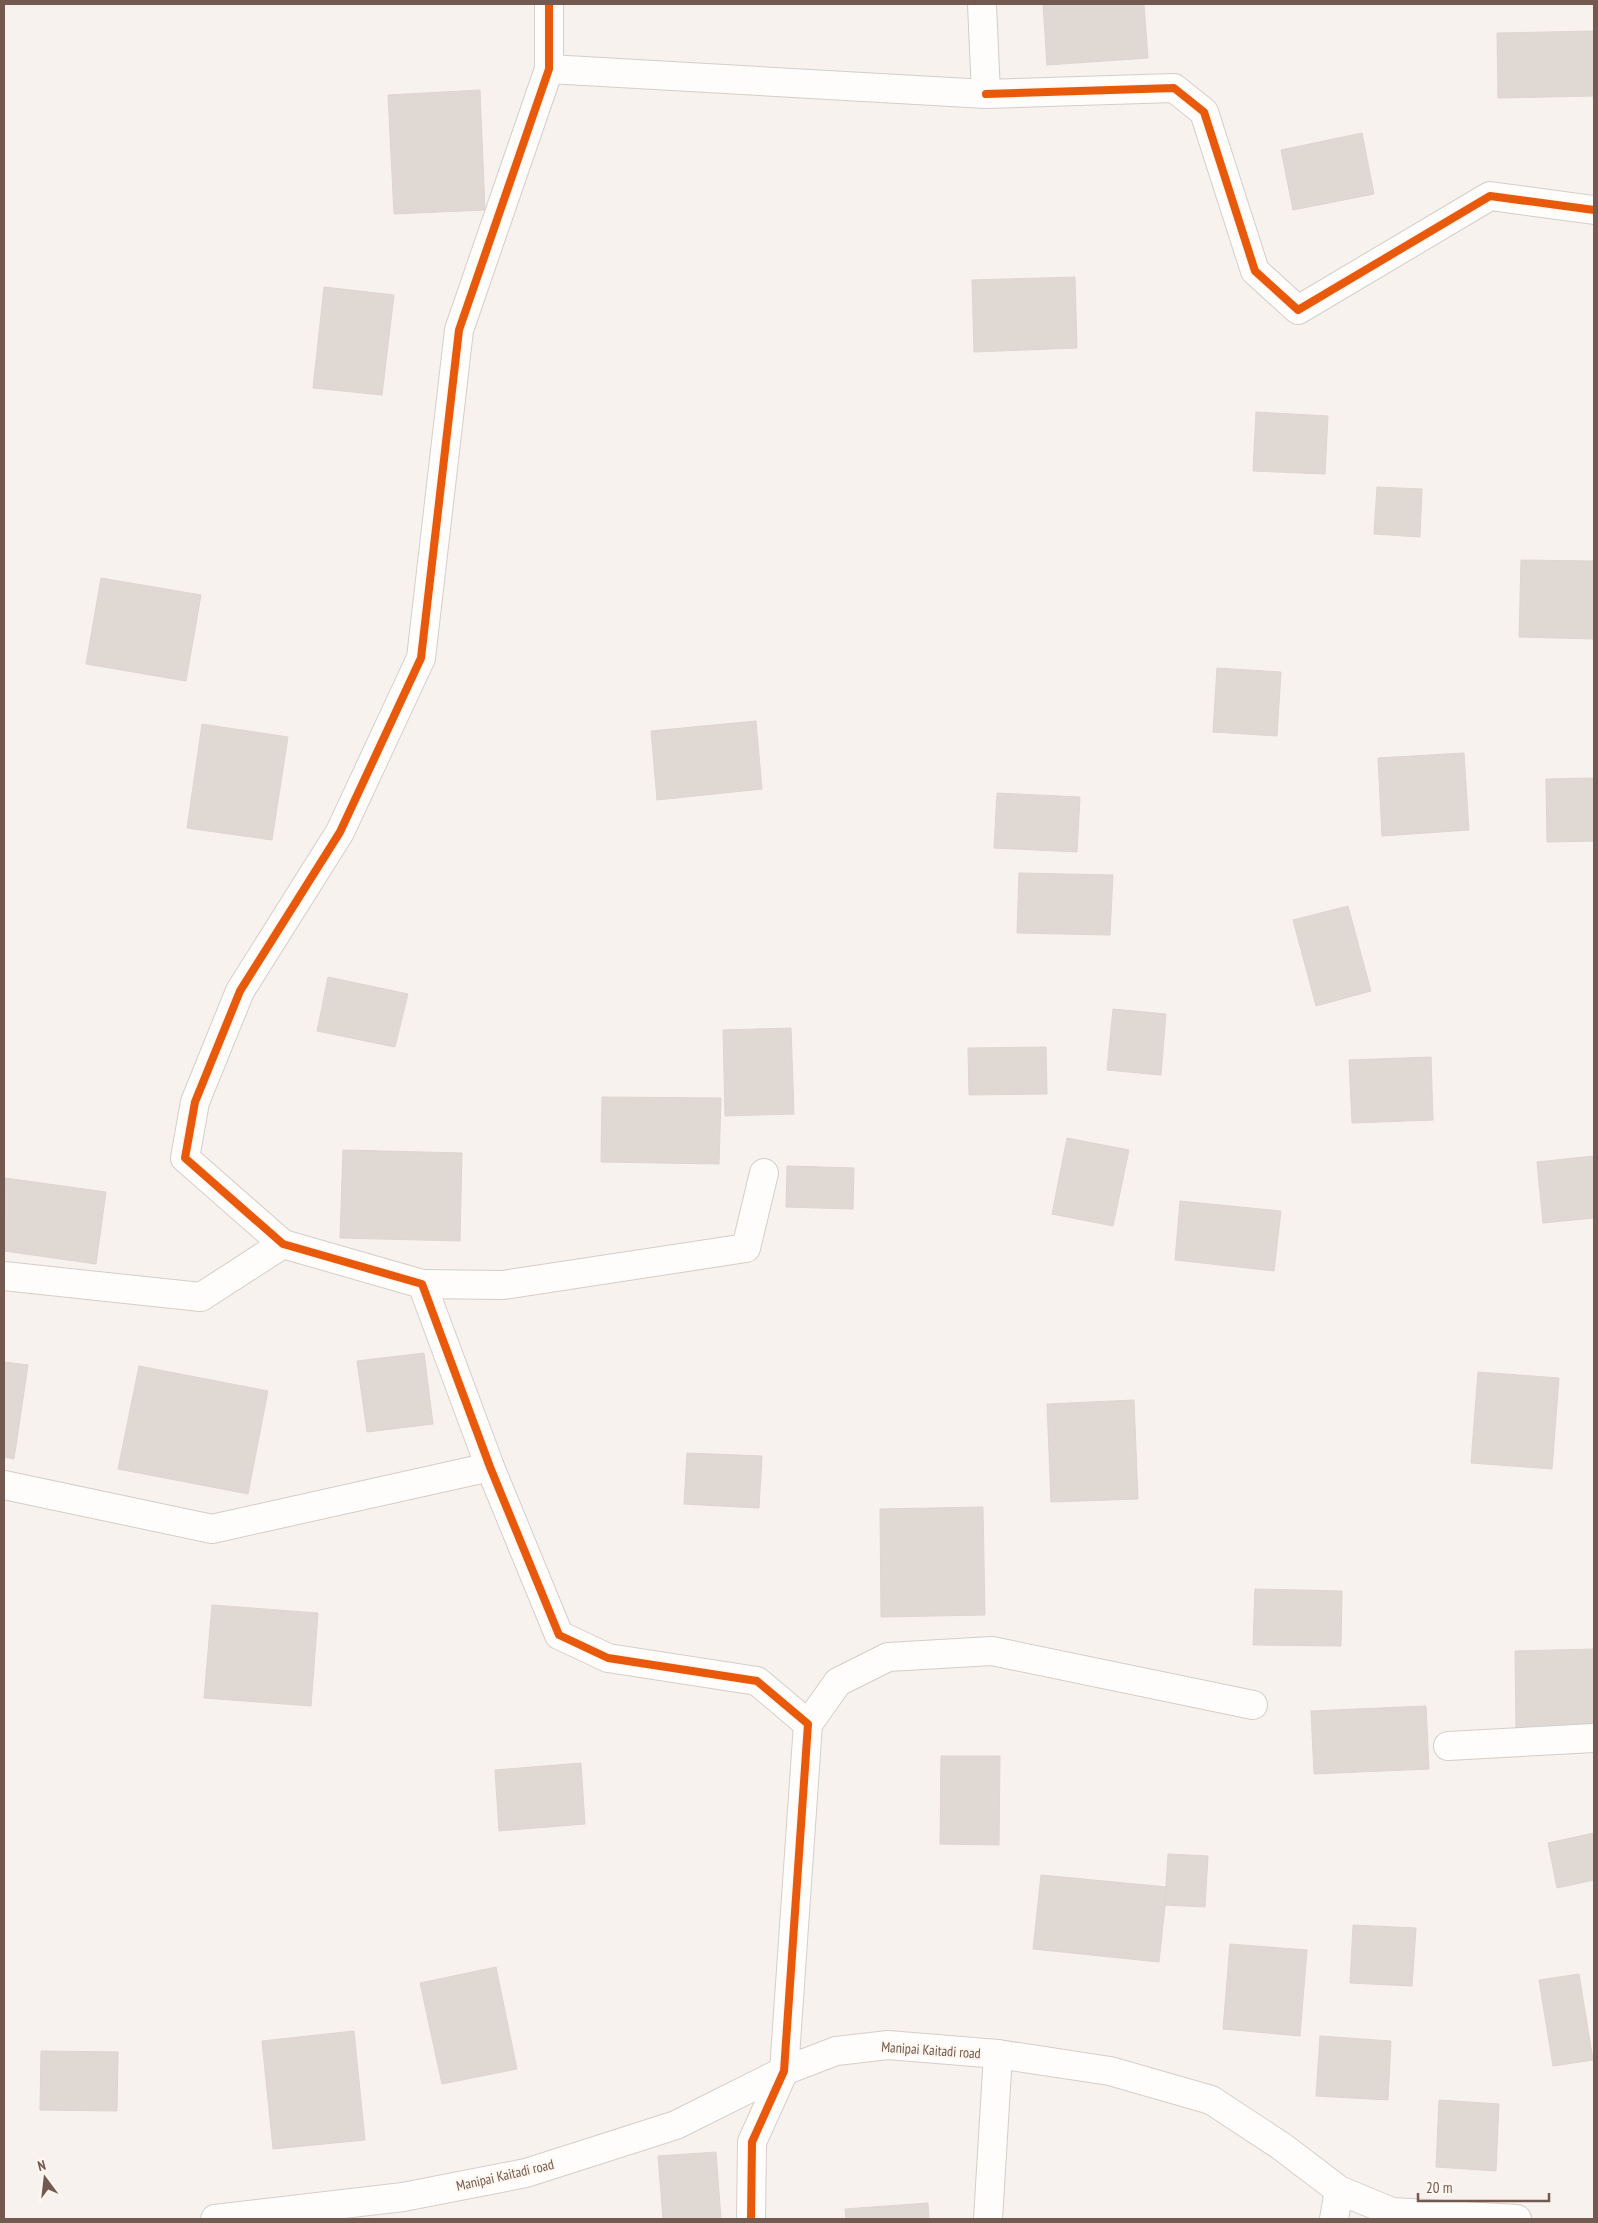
<svg xmlns="http://www.w3.org/2000/svg" width="1598" height="2223" font-family="'PT Sans Narrow',sans-serif">
	<style>
		.building { fill: #e0d8d3; stroke: #dfd5d0 }
		.lines { fill: none; stroke-linecap: round; stroke-linejoin: round }
		.street-casing { stroke: #d4cec8; stroke-width: 30 }
		.secondary-casing { stroke: #d6cec9; stroke-width: 30 }
		.street { stroke: #fefdfc; stroke-width: 28 }
		.secondary { stroke: #fefdfc; stroke-width: 28 }
		.cycleway-casing { stroke: #fdf7ef; stroke-width: 11 }
		.cycleway { stroke: #e8590c; stroke-width: 8 }
		.labels { text-anchor: middle; dominant-baseline: central; stroke-width: 4; stroke-linejoin: round; paint-order: stroke }
		.street-label { font-size: 14px; fill: #73594f; stroke: #fdf7ef }
	</style>
	<rect width="100%" height="100%" fill="#f7f2ed"/>
	<path class="building" d="M1043,4H1144L1148,58L1047,65Z
		M1594,31V96L1498,98L1497,33Z
		M480,90L485,210L394,214L388,95Z
		M1362,133L1374,194L1293,210L1281,150Z
		M1075,277L1077,348L974,352L972,280Z
		M324,287L394,295L382,395L313,388Z
		M1256,412L1328,416L1325,474L1253,471Z
		M1377,487L1422,489L1420,537L1374,534Z
		M1521,560L1594,561V639L1519,637Z
		M101,578L201,595L186,681L86,664Z
		M1217,668L1281,672L1277,736L1213,732Z
		M756,721L762,789L657,800L651,731Z
		M202,724L288,737L272,840L187,828Z
		M1464,753L1469,830L1382,836L1378,758Z
		M1594,778V841L1547,842L1546,779Z
		M997,793L1080,797L1077,852L994,848Z
		M1019,873L1113,875L1110,935L1017,933Z
		M1348,906L1371,991L1316,1006L1293,920Z
		M328,977L408,994L395,1047L317,1031Z
		M1113,1009L1166,1014L1161,1075L1107,1070Z
		M791,1028L794,1114L725,1116L723,1030Z
		M1046,1047L1047,1094L969,1095L968,1048Z
		M1431,1057L1433,1120L1352,1123L1349,1060Z
		M602,1097L721,1098L719,1164L601,1162Z
		M1067,1138L1129,1150L1113,1226L1052,1214Z
		M343,1150L462,1153L460,1241L340,1238Z
		M1594,1156V1218L1543,1223L1537,1162Z
		M787,1166L854,1168L853,1209L786,1207Z
		M5,1178L106,1192L96,1264L4,1251Z
		M1180,1201L1281,1211L1274,1271L1175,1260Z
		M424,1353L433,1424L367,1432L357,1361Z
		M4,1362L28,1365L14,1459L4,1457Z
		M139,1366L268,1391L248,1494L118,1469Z
		M1478,1372L1559,1378L1552,1469L1471,1463Z
		M1134,1400L1138,1499L1051,1502L1047,1404Z
		M687,1453L762,1456L759,1508L684,1504Z
		M983,1507L985,1615L881,1617L880,1509Z
		M1255,1589L1342,1591L1341,1646L1253,1645Z
		M212,1605L318,1613L311,1706L204,1698Z
		M1594,1649V1728L1516,1730L1515,1651Z
		M1426,1706L1429,1769L1314,1774L1311,1711Z
		M941,1756H1000L999,1845L940,1844Z
		M581,1763L585,1824L499,1831L495,1770Z
		M1594,1833V1880L1557,1888L1548,1843Z
		M1168,1854L1208,1856L1205,1907L1165,1905Z
		M1041,1875L1167,1887L1159,1962L1033,1949Z
		M1353,1925L1416,1928L1412,1986L1350,1983Z
		M1230,1944L1307,1950L1300,2036L1223,2029Z
		M496,1967L517,2069L442,2084L420,1983Z
		M1579,1974L1593,2060L1553,2066L1539,1980Z
		M354,2031L365,2140L273,2149L262,2041Z
		M1320,2036L1391,2041L1388,2100L1316,2096Z
		M41,2051L118,2052L117,2111L40,2110Z
		M1439,2100L1499,2104L1496,2171L1436,2167Z
		M716,2152L721,2219H663L658,2156Z
		M928,2203L929,2219H846L845,2209Z"/>
	<g class="lines">
		<g class="street-casing">
			<path id="street" d="M549,69L986,94L982,4
				M986,94L1174,88L1204,112L1255,271L1298,310L1490,196L1594,210
				M4,1276L201,1297L283,1244
				M422,1284L503,1285L746,1248L764,1173
				M4,1485L212,1529L490,1467
				M808,1724L838,1682L888,1657L992,1651L1253,1705
				M1448,1746L1594,1738
				M988,2219L998,2054
				M1334,2219L1339,2190"/>
		</g>
		<g class="secondary-casing">
			<path id="secondary" d="M549,4V69L459,330L421,658L340,832L240,991L195,1102L185,1158L283,1244L422,1284L490,1467L559,1635L608,1658L757,1681L808,1724L784,2071L752,2142L751,2219
				M215,2219L403,2197L526,2173L676,2125L784,2071L836,2051L888,2045L998,2054L1110,2071L1211,2100L1281,2146L1339,2190L1392,2212L1517,2219"/>
		</g>
		<use href="#street" class="street"/>
		<use href="#secondary" class="secondary"/>
		<g class="cycleway-casing">
			<path id="cycleway" d="M549,4V69L459,330L421,658L340,832L240,991L195,1102L185,1158L283,1244L422,1284L490,1467L559,1635L608,1658L757,1681L808,1724L784,2071L752,2142L751,2219
				M986,94L1174,88L1204,112L1255,271L1298,310L1490,196L1594,210"/>
		</g>
		<use href="#cycleway" class="cycleway"/>
	</g>
	<g class="labels">
		<g class="street-label">
			<text transform="translate(931 2050) rotate(4)">Manipai Kaitadi road</text>
			<text transform="translate(505 2175) rotate(-13)">Manipai Kaitadi road</text>
		</g>
	</g>
	<rect width="1598" height="2223" fill="none" stroke="#73594f" stroke-width="10"/>
	<g transform="translate(45 2178) rotate(345)" stroke="#fdf7ef" stroke-width="4" paint-order="stroke">
	<path d="M0-4L9 19L0 12L-9 19Z" fill="#73594f"/>
	<text y="-8" font-size="14" font-weight="bold" text-anchor="middle" fill="#73594f">N</text>
	</g>
	<path d="M1418 2193v8h131v-8" fill="none" stroke="#73594f" stroke-width="2.5"/>
	<text x="1426" y="2193" font-size="15" fill="#73594f" stroke="#fdf7ef" stroke-width="4" paint-order="stroke">20 m</text>
</svg>
